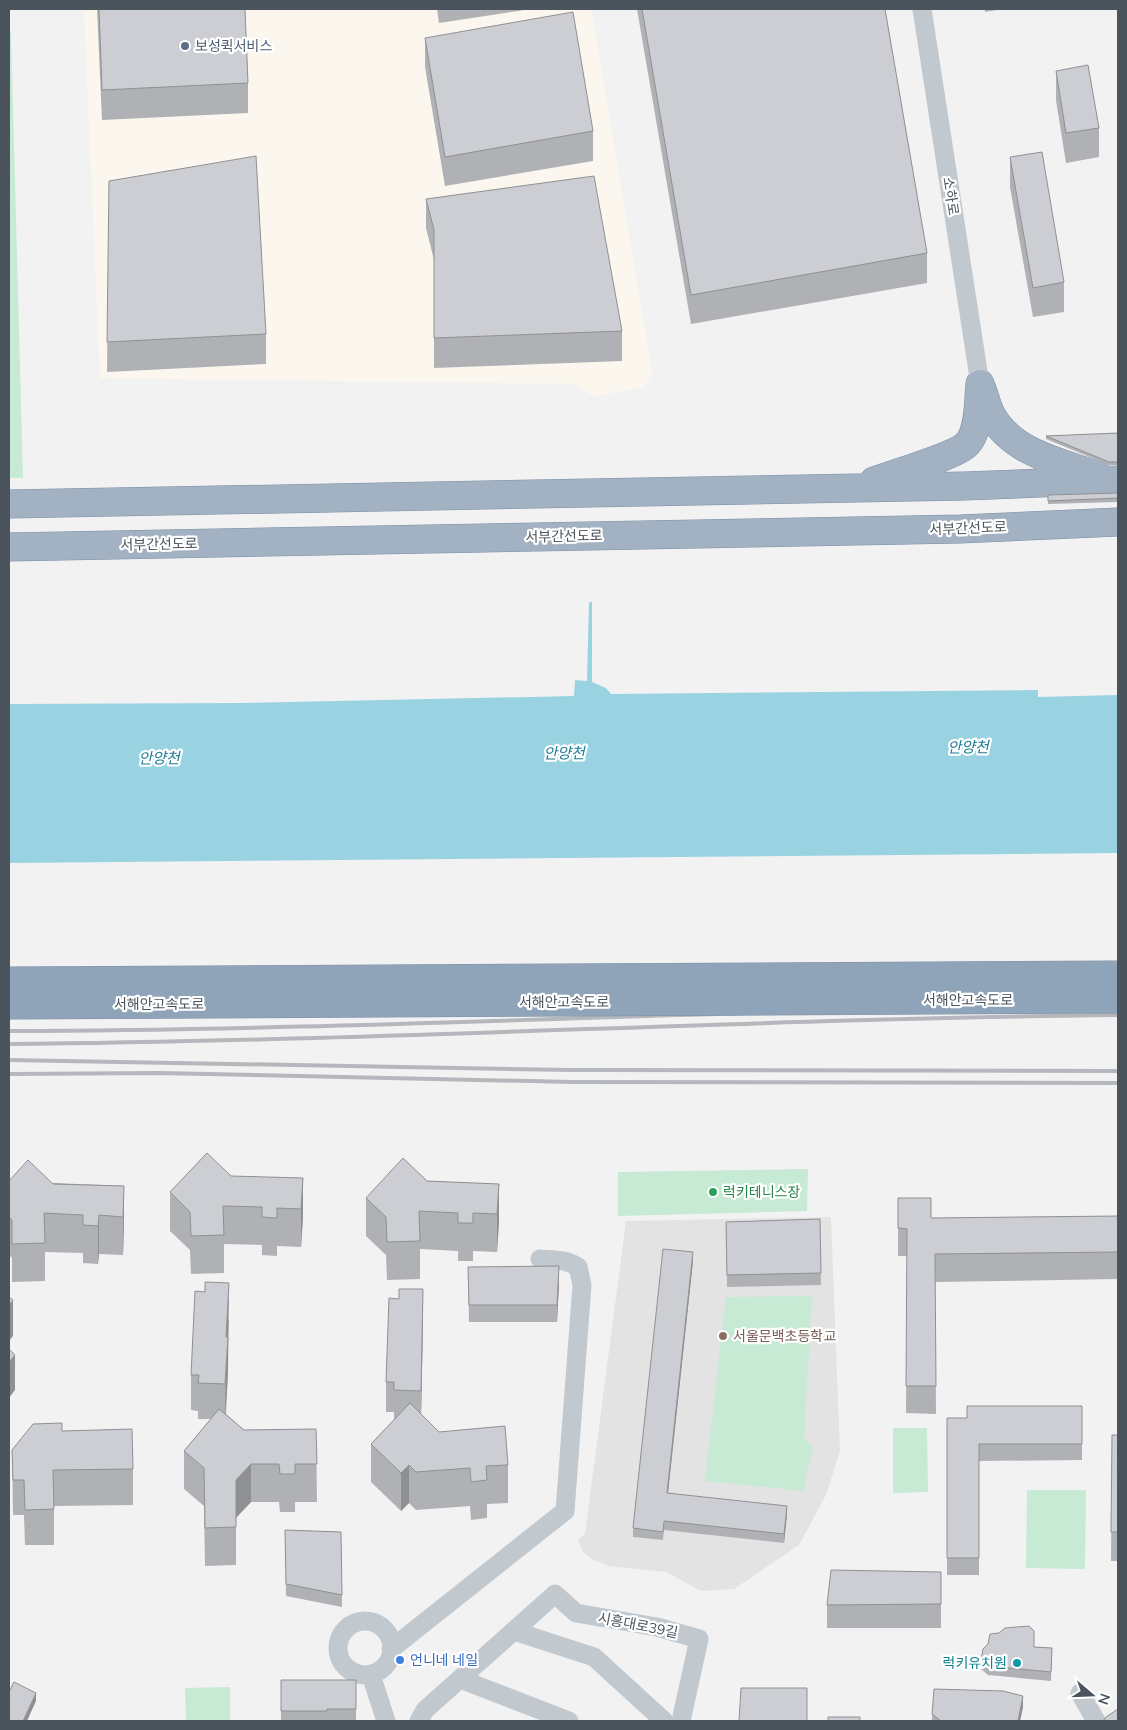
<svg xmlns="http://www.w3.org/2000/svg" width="1127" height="1730" font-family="Mulish,'Noto Sans KR',sans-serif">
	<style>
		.commercial { fill: #fbf7ee }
		.education { fill: #e4e3e3 }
		.green { fill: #c6ead4 }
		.water { fill: #99d3e2 }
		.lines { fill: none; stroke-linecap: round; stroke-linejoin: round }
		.trunk-casing { stroke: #7b8fa5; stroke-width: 29 }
		.minor { stroke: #c1c8ce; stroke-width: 19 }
		.trunk { stroke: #a2b2c2; stroke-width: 28 }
		.rail { stroke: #b4b7bb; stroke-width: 4 }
		.motorway-bridge-casing { stroke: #7b8fa5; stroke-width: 29; stroke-linecap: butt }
		.motorway-bridge { stroke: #90a4b9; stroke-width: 28 }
		.wall { fill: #afb1b5 }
		.shaded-wall { fill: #8f9094 }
		.building { fill: #ccced3; stroke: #8f9094 }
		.service-dot { fill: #5c6f8a; stroke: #fff; stroke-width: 2 }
		.leisure-dot { fill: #2e9e5b; stroke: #fff; stroke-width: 2 }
		.education-dot { fill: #8d6e63; stroke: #fff; stroke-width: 2 }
		.shop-dot { fill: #3f7fe0; stroke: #fff; stroke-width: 2 }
		.culture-dot { fill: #0f9aa8; stroke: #fff; stroke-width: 2 }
		.labels { text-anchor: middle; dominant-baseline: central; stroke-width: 4.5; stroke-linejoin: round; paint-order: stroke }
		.service-label { font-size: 14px; fill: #4e5e75; stroke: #fff; text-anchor: start }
		.street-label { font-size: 14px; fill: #4b545c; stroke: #fff }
		.leisure-label { font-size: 14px; fill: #27864d; stroke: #fff; text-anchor: start }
		.education-label { font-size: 14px; fill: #785e54; stroke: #fff; text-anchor: start }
		.shop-label { font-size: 14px; fill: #366cbe; stroke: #fff; text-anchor: start }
		.culture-label { font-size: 14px; fill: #0d838f; stroke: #fff; text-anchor: end }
		.water-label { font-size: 15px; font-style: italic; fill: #1e7c95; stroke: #fff }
	</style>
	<rect width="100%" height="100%" fill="#f3f2f2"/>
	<path class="commercial" d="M84,9H591L652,373L645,387L594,396L571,384L100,378Z"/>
	<path class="education" d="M831,1217L840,1451L826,1495L799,1545L734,1589L701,1591L666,1572L608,1566L592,1559L583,1552L578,1540L585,1534L626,1221Z"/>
	<path class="green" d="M9,32H11L23,478H9Z
		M808,1169L807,1211L618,1216V1172Z
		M812,1296L804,1439L813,1447L803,1491L705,1481L726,1297Z
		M893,1428H927L928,1492L893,1493Z
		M1027,1490H1086L1085,1569L1026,1568Z
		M230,1687V1721H186L185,1688Z"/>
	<path class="water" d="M589,602H592V682L606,688L611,694L1038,690V697L1118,695V853L9,863V704L240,703L574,696L575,680L587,681Z"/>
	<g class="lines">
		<g class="trunk-casing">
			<path id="trunk" d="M981,387C985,396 987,407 992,416C1014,454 1061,462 1099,476
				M874,481C892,474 956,456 967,444C980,431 978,401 980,384
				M9,504L965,486L1118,480
				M9,547L960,529L1118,522"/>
		</g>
		<path class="minor" d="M922,9L980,384
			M338 1648a27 27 0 1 1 54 0a27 27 0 1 1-54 0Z
			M514,1631L594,1657L664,1721
			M391,1649L565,1511L582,1285L578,1267C566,1259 554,1260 540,1259
			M371,1675L386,1721
			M460,1679L569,1721
			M1080,1693L1096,1721
			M419,1721L425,1710L555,1594L576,1613L657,1627L699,1639L681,1721"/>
		<use href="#trunk" class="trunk"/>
		<path class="rail" d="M9,1031C379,1030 748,1008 1118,1005
			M9,1044C379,1041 748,1019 1118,1015
			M9,1060L571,1070L1118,1071
			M9,1074L159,1073L573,1082L1118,1083"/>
		<g class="motorway-bridge-casing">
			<path id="motorway-bridge" d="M9,981L1118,975
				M9,1005L1118,999"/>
		</g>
		<use href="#motorway-bridge" class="motorway-bridge"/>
	</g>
	<path class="wall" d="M97,9H245L248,83V113L102,120Z
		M437,9H531L439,23Z
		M637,9H885L927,253V283L691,324Z
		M985,9H1003L985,12Z
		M425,38L593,131V161L445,186L425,67Z
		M1056,71L1099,128V157L1066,163L1056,100Z
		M1010,157L1064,282V312L1033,317L1010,187Z
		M109,181L266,334V364L107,372Z
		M426,199L622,331V361L434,368V260L426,228Z
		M1118,433V465H1109L1046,439V436Z
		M1118,493V502L1048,504V495Z
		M231,1176L303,1178V1216L301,1247L277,1246V1256L262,1255V1245L224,1244V1273L191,1274L190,1250L170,1231V1192Z
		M9,1181L124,1186V1224L123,1255L99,1254L98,1264L83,1263V1253L45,1252V1281L12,1282V1258L9,1255Z
		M427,1181L499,1184V1222L497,1252L473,1251V1261H458V1251L420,1249V1279L387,1280L386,1255L366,1236V1198Z
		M898,1198L931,1218L1118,1216V1279L935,1282L936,1414L906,1413L907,1256H898Z
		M820,1219L821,1285L727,1287L726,1222Z
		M693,1261L668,1493L787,1514L784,1543L664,1530L663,1540L633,1537V1528Z
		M468,1267L559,1283L557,1322H469Z
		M229,1319L228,1337V1373L226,1414L244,1430L316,1429L317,1502H295V1512H280L279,1502H251L236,1517V1565L205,1566L204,1506L184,1489V1451L211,1419H198V1411L191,1410V1375Z
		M423,1319L421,1414L439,1432L508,1465V1503L487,1504V1518L471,1520L470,1506L416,1510L409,1503L401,1511L371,1482V1444L394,1420V1412H386V1382Z
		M1082,1406V1460L979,1461V1575H947V1418H967Z
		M62,1431L133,1469V1505L54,1506V1545H25L24,1515H13L12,1450Z
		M1112,1435H1118V1561H1111Z
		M285,1530L341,1532L342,1607L286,1596Z
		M941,1572V1628H827V1605Z
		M1034,1647L1052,1648L1051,1681L988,1675L981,1669V1660Z
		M281,1680H356V1721H281Z
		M1023,1707L1020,1721H932V1714Z"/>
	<path class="shaded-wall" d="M303,1178V1216L301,1247V1209Z
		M499,1184V1222L497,1252V1214Z
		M124,1186V1224L123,1255V1217Z
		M99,1215V1254L98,1264V1226Z
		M693,1252V1261L667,1502V1493Z
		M559,1266V1283L557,1322V1305Z
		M229,1283L228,1373L225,1420L226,1337Z
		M423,1289V1319L421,1421V1391Z
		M13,1300V1336L9,1341V1305Z
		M15,1355V1390L9,1398V1362Z
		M251,1464V1502L236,1518V1480Z
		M409,1465V1503L401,1511V1473Z
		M787,1506V1514L784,1543V1534Z
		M36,1693V1701L27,1721H23Z
		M1023,1696V1707L1020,1721H1018Z"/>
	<path class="building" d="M99,9H245L248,83L102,90Z
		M642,9H885L927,253L691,295Z
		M573,12L593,131L445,157L425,38Z
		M1088,65L1099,128L1066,133L1056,71Z
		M1042,152L1064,282L1033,288L1010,157Z
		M256,156L266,334L107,342L109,181Z
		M594,176L622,331L434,338V230L426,199Z
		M1118,433V462H1109L1046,436Z
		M1118,493V498L1048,501V495Z
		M207,1153L231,1176L303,1178L301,1209L277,1208V1218L262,1217V1207L223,1206L224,1235L191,1236L190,1212L170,1192Z
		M403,1158L427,1181L499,1184L497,1214L473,1213V1223H458V1213L419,1211L420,1241L387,1242L386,1217L366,1198Z
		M28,1160L53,1184L124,1186L123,1217L99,1215L98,1226L83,1225V1215L44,1213L45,1243L12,1244V1220L9,1217V1181Z
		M898,1198H931V1218L1118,1216V1252L935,1254L936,1386H906L907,1229L898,1228Z
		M820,1219L821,1273L727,1275L726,1222Z
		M663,1249L693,1252L667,1493L787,1506L784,1534L664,1521L663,1532L633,1528Z
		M559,1266L557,1305H469L468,1267Z
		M205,1282L229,1283L226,1337H228L225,1384L198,1383L199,1375H191L195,1291L205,1292Z
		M399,1289H423L421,1391L394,1390V1382H386L389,1298L399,1299Z
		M9,1297L13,1300L9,1305Z
		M9,1349L15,1355L9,1362Z
		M410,1403L439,1432L505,1426L508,1465L486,1466L487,1480L471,1482L470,1468L416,1472L409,1465L401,1473L371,1444Z
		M967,1406H1082V1444H979V1558H947V1418H967Z
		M219,1409L244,1430L316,1429L317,1464H295V1474H280L279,1464H251L236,1480V1527L205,1528L204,1468L184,1451Z
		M62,1423V1431L132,1429L133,1469L53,1470L54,1509L25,1510L24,1480H13L12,1450L33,1424Z
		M1112,1435H1118V1532H1111Z
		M285,1530L341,1532L342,1595L286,1584Z
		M831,1570L941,1572V1604L827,1605Z
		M1029,1626L1034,1631V1647L1052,1648L1051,1672L988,1666L981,1660L983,1649L988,1644L990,1634L999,1633L1005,1628Z
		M281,1680H356V1709H327V1711H281Z
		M14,1682L36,1693L23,1721H9V1692Z
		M741,1688H807V1721H739Z
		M934,1689L1003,1691L1023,1696L1018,1721H941L932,1714Z
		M1118,1709V1721H1103L1106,1717Z
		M828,1717H860V1721H828Z"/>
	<circle class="service-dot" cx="185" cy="46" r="5"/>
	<circle class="leisure-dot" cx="713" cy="1192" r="5"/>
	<circle class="education-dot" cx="723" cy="1336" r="5"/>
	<circle class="shop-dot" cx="400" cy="1660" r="5"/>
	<circle class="culture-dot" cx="1017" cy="1663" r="5"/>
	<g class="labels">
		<g class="service-label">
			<text x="195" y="46">보성퀵서비스</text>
		</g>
		<g class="street-label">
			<text transform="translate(951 196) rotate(81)">소하로</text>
			<text transform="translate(968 528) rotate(-2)">서부간선도로</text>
			<text transform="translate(564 536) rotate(-1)">서부간선도로</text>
			<text transform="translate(159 544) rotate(-1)">서부간선도로</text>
			<text x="968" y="1000">서해안고속도로</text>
			<text x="564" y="1002">서해안고속도로</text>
			<text x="159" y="1004">서해안고속도로</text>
			<text transform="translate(638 1625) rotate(11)">시흥대로39길</text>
		</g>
		<g class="leisure-label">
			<text x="723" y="1192">럭키테니스장</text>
		</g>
		<g class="education-label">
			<text x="733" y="1336">서울문백초등학교</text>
		</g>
		<g class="shop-label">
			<text x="410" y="1660">언니네 네일</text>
		</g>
		<g class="culture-label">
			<text x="1007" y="1663">럭키유치원</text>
		</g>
		<g class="water-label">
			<text transform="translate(968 747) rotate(-1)">안양천</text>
			<text transform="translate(564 753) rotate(-1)">안양천</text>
			<text transform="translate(159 758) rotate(-1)">안양천</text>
		</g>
	</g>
	<rect width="1127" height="1730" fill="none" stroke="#4b545c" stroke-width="20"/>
	<g transform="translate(1092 1695) rotate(109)" stroke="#ffffff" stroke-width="4" paint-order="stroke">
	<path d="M0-4L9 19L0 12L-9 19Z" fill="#4b545c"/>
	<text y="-8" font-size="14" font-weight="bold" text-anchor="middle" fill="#4b545c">N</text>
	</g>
</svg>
